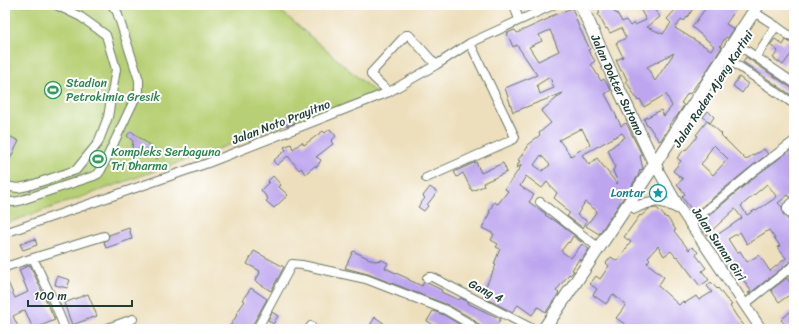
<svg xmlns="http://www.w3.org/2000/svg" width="799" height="334" font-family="Sriracha,sans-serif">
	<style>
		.pitch { fill: #b8d075; stroke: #6c8654 }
		.building { fill: #bda6ef; fill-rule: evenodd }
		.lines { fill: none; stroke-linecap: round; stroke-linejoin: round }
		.minor-casing { stroke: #677664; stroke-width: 10 }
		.major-casing { stroke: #677664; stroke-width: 12 }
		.highway-casing { stroke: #677664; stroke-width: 14 }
		.minor { stroke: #fff; stroke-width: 8 }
		.major { stroke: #fff; stroke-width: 10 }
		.highway { stroke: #fff; stroke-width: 12 }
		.labels { text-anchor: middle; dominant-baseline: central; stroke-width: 4; stroke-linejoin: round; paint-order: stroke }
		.leisure-label { font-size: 12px; fill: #27864d; stroke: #fff; text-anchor: start }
		.street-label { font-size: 12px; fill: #1f3d34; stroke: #fff }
		.culture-label { font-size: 12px; fill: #0d838f; stroke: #fff; text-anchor: end }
	</style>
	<rect width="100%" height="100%" fill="#fff"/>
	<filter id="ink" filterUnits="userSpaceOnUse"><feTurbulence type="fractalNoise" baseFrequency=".025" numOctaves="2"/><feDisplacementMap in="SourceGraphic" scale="8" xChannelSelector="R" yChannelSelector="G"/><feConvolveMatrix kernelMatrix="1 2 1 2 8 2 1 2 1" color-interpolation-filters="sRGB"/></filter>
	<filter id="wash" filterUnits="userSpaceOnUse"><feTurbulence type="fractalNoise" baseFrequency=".012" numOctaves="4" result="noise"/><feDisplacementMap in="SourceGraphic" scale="16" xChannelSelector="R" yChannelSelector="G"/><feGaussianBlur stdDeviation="0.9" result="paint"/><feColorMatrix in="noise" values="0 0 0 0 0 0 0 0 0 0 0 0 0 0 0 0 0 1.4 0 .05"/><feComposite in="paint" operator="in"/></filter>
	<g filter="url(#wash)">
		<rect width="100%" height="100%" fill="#eddfbc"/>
		<path class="pitch" d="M5,5H274L376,93L5,224Z"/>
		<g id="blocks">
			<path class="building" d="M597,5H611L615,13H617L622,22L626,20L630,26L634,23L635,25L646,20L638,5H651L660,17L647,27L663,34L671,23L667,19L675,10L669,5H690L694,8L684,21L682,19L675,28L711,50L714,46L692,27L708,5H739L726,24L734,29L728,38L726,37L720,46L722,47L699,83L698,82L690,94L688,93L681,103L684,105L677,116L669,125L670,126L661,140L659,141L648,125L647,126L644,119L661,110L664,116L672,106L666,94L644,107L640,99L638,101L626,81L627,80L623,71H621L616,60L623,57L616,43L626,38L621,28L610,33L607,28L606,29L598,14L600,13ZM674,53L655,81L647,67Z
				M572,8L579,27L590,49L588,50L595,61L591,64L601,81L604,79L611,90L605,94L611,105L621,126L626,123L627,125L629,128V129L642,155L640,156L643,169L640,170L638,176L599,234L586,226L597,211L585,202L577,215L587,221L583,228L567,216L570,213L564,209L565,207L554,198L557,193L547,182L542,188L526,176L520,186L534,195L529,202L546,214L545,215L558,223L582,241L581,242L573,236L569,243L568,242L561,251L571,258L582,244L589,249L581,261L579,259L572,270L574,271L570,275L569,274L556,291L559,293L546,312L538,307L532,315L518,305L512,312L483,297L486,289L485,288L496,265L494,264L500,249L496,247L498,244L491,240L494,234L482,228L490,212H489L494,202L498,204L508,191L505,189L522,165L516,168L520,161L518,160L528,147L527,145L540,135L539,133L551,123L541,111L563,93L513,112L505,88L537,75L517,45L513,47L507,33L515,30L517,33L550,18L549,17ZM550,30L559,51L538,61L529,47L542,41L539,35ZM550,77L554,88L540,94L537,85ZM582,129L590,144L571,156L559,140L576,131ZM622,133L625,137L608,150L615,166L613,171L618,183L617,184L597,158L589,165L582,155ZM541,155L550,165L542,171L534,165Z
				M775,39L783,45L786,40L791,43L794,44V50L783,65L773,58L778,51L770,45Z
				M746,57L791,88H794V97L743,62Z
				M739,77L748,84L742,93L733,86Z
				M708,111L714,117L710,123L703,117Z
				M293,116L295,123L287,126L285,119Z
				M707,121L722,134L721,135L746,160L751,156L757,153H758L764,149L768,154L752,166L694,213L682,197L685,194L677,184L683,179L673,171L681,161L677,158L685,149L686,150L698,136L696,135ZM714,145L728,159L713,175L701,164L707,157L706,156Z
				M330,129L336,136L331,141L333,144L316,157L321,160L317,167L315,166L305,174L301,168L299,170L288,156L277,165L273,161L286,150L284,147L291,144L293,149L302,142L304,145L323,131L325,133Z
				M131,131L161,154L157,159L142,148L134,151L132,148L133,141L127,136Z
				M5,134L19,141L5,169Z
				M792,149L794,151V196L790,197L788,195L778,203L782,207L783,214L790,222L794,223V260L791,261L749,294L748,293L751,291L735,268L731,270L725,260L727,259L717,245L714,246L710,240L742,218L735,209L707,235L706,232L705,233L699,224L758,174ZM767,184L777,197L756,211L755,210L747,215L741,206ZM769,230L780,246L777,247L786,258L770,271L759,255L747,262L740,251L737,253L728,239L740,232L747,244Z
				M476,162L481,173L503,163L507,172L483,183L484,186L472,191L463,173L457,177L454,172Z
				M273,176L281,185L279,187L288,195L274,208L266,201L268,199L261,190L269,182L268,181Z
				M430,187L437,192L427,205L428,206L424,211L418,207L425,198L423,196Z
				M656,208L659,210L666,218L667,217L676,230L674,231L689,250L692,247L698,252L696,255L706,268L702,271L709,280L700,286L677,256L676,257L671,251L664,256L658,246L648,257L650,259L647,263L664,277L658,286L679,305L683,301L685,303L696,296L699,300L712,292L707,286L711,282L717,289L718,288L727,300H728L732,305L730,306L737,317L747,329H632L616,318L626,305L613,294L606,304L593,295L597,289L590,284L596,276L600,279L609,266L606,263L611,257L617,261L619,258L631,242L624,237L640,215L641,216L649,209Z
				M129,228L132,239L106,248L104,242L108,239L109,235Z
				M35,239L37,245L23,250L20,244Z
				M254,251L284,267L271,291L255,281L260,273L259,272L260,271L247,264Z
				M353,251L374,261L382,260L388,263L385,268L409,279V280L422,286L424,282L426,283H429V284L442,290L441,292L459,300L460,298L467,301L468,302L467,303L501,319L496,325L502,329H480L479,325L473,319L448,305L368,274L345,268Z
				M30,265L55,320L33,329L25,310L13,316L19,329H5V276L15,298L28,292L19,270Z
				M57,276L70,280L67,288L55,285Z
				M787,278L794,288V292L779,302L771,290Z
				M251,288L267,299L253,324L250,329H228L237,315L236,314L245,301L242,300Z
				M88,294L97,316L72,325L64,303Z
				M794,308V323L788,328L781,320Z
				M433,311L444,315L464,327L463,329H441L427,321Z
				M272,312L278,316L273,324L268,320Z
				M375,317L385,324L382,329H368Z"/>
		</g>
	</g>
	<g filter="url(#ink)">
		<use href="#blocks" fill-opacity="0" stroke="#677664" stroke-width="1"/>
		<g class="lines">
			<g class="minor-casing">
				<path id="minor" d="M514,5L519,20
					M754,12L776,26L794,39
					M734,42L794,83
					M756,57L776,26
					M731,61L794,104
					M389,92L373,77L371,75V73L406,35H409L436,65
					M426,178L514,139L515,137L470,43
					M5,185L11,187L18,188L28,186L76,170L98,143L108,117L116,69L106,35L81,17L56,5
					M5,201L13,202L19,201L94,176L98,174L101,170L139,90V80L117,12L112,5
					M794,201L787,207V210L794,218
					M540,202L599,248
					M690,224L755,170L794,141
					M5,233L208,163L389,92L436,65L470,43L553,5
					M33,258L104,236
					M5,267L33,258L57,309L65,329
					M789,269L794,276
					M427,278L429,277H432L533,329
					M744,305L794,265
					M105,329L133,319
					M257,329L292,264L302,265L366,279L446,310L470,324L475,329
					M309,329L311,326"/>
			</g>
			<g class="major-casing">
				<path id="major" d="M659,172L681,210L761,329
					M635,208C654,198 663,200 681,210"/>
			</g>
			<g class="highway-casing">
				<g id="highway">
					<path id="s1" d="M581,5L613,77L657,169"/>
					<path d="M544,329L639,188L758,5"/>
				</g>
			</g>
			<use href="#minor" class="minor"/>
			<use href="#major" class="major"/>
			<use href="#highway" class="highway"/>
		</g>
	</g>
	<defs>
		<g id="stadium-ring" transform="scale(0.9)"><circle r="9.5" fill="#fff" stroke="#2e9e5b" stroke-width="1.5"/><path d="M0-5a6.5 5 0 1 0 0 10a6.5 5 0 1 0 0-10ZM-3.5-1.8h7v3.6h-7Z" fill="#2e9e5b"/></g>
		<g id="sight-ring" transform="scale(0.9)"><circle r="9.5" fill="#fff" stroke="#0f9aa8" stroke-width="1.5"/><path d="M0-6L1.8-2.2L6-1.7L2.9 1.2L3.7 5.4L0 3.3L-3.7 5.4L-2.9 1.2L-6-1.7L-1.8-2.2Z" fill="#0f9aa8"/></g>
	</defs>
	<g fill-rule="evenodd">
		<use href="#stadium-ring" x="53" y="90"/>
		<use href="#stadium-ring" x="98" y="159"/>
		<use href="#sight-ring" x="658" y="193"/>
	</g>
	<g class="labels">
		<g class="leisure-label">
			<text x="66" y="83">Stadion<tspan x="66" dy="14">Petrokimia Gresik</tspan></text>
			<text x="111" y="152">Kompleks Serbaguna<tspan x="111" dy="14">Tri Dharma</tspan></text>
		</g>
		<g class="street-label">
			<text stroke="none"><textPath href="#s1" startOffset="88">Jalan Dokter Sutomo</textPath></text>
			<text transform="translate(713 89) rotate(-57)">Jalan Raden Ajeng Kartini</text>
			<text transform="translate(281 122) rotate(-21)">Jalan Noto Prayitno</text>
			<text transform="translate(719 244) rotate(56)">Jalan Sunan Giri</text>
			<text transform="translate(486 291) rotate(27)">Gang 4</text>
		</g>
		<g class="culture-label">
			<text x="645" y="193">Lontar</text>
		</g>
	</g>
	<rect width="799" height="334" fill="none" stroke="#fff" stroke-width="20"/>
	<path d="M28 300v6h104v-6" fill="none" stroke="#1f3d34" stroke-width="2"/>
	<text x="34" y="300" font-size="12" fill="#1f3d34" stroke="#ffffff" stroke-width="3" paint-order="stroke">100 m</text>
</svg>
